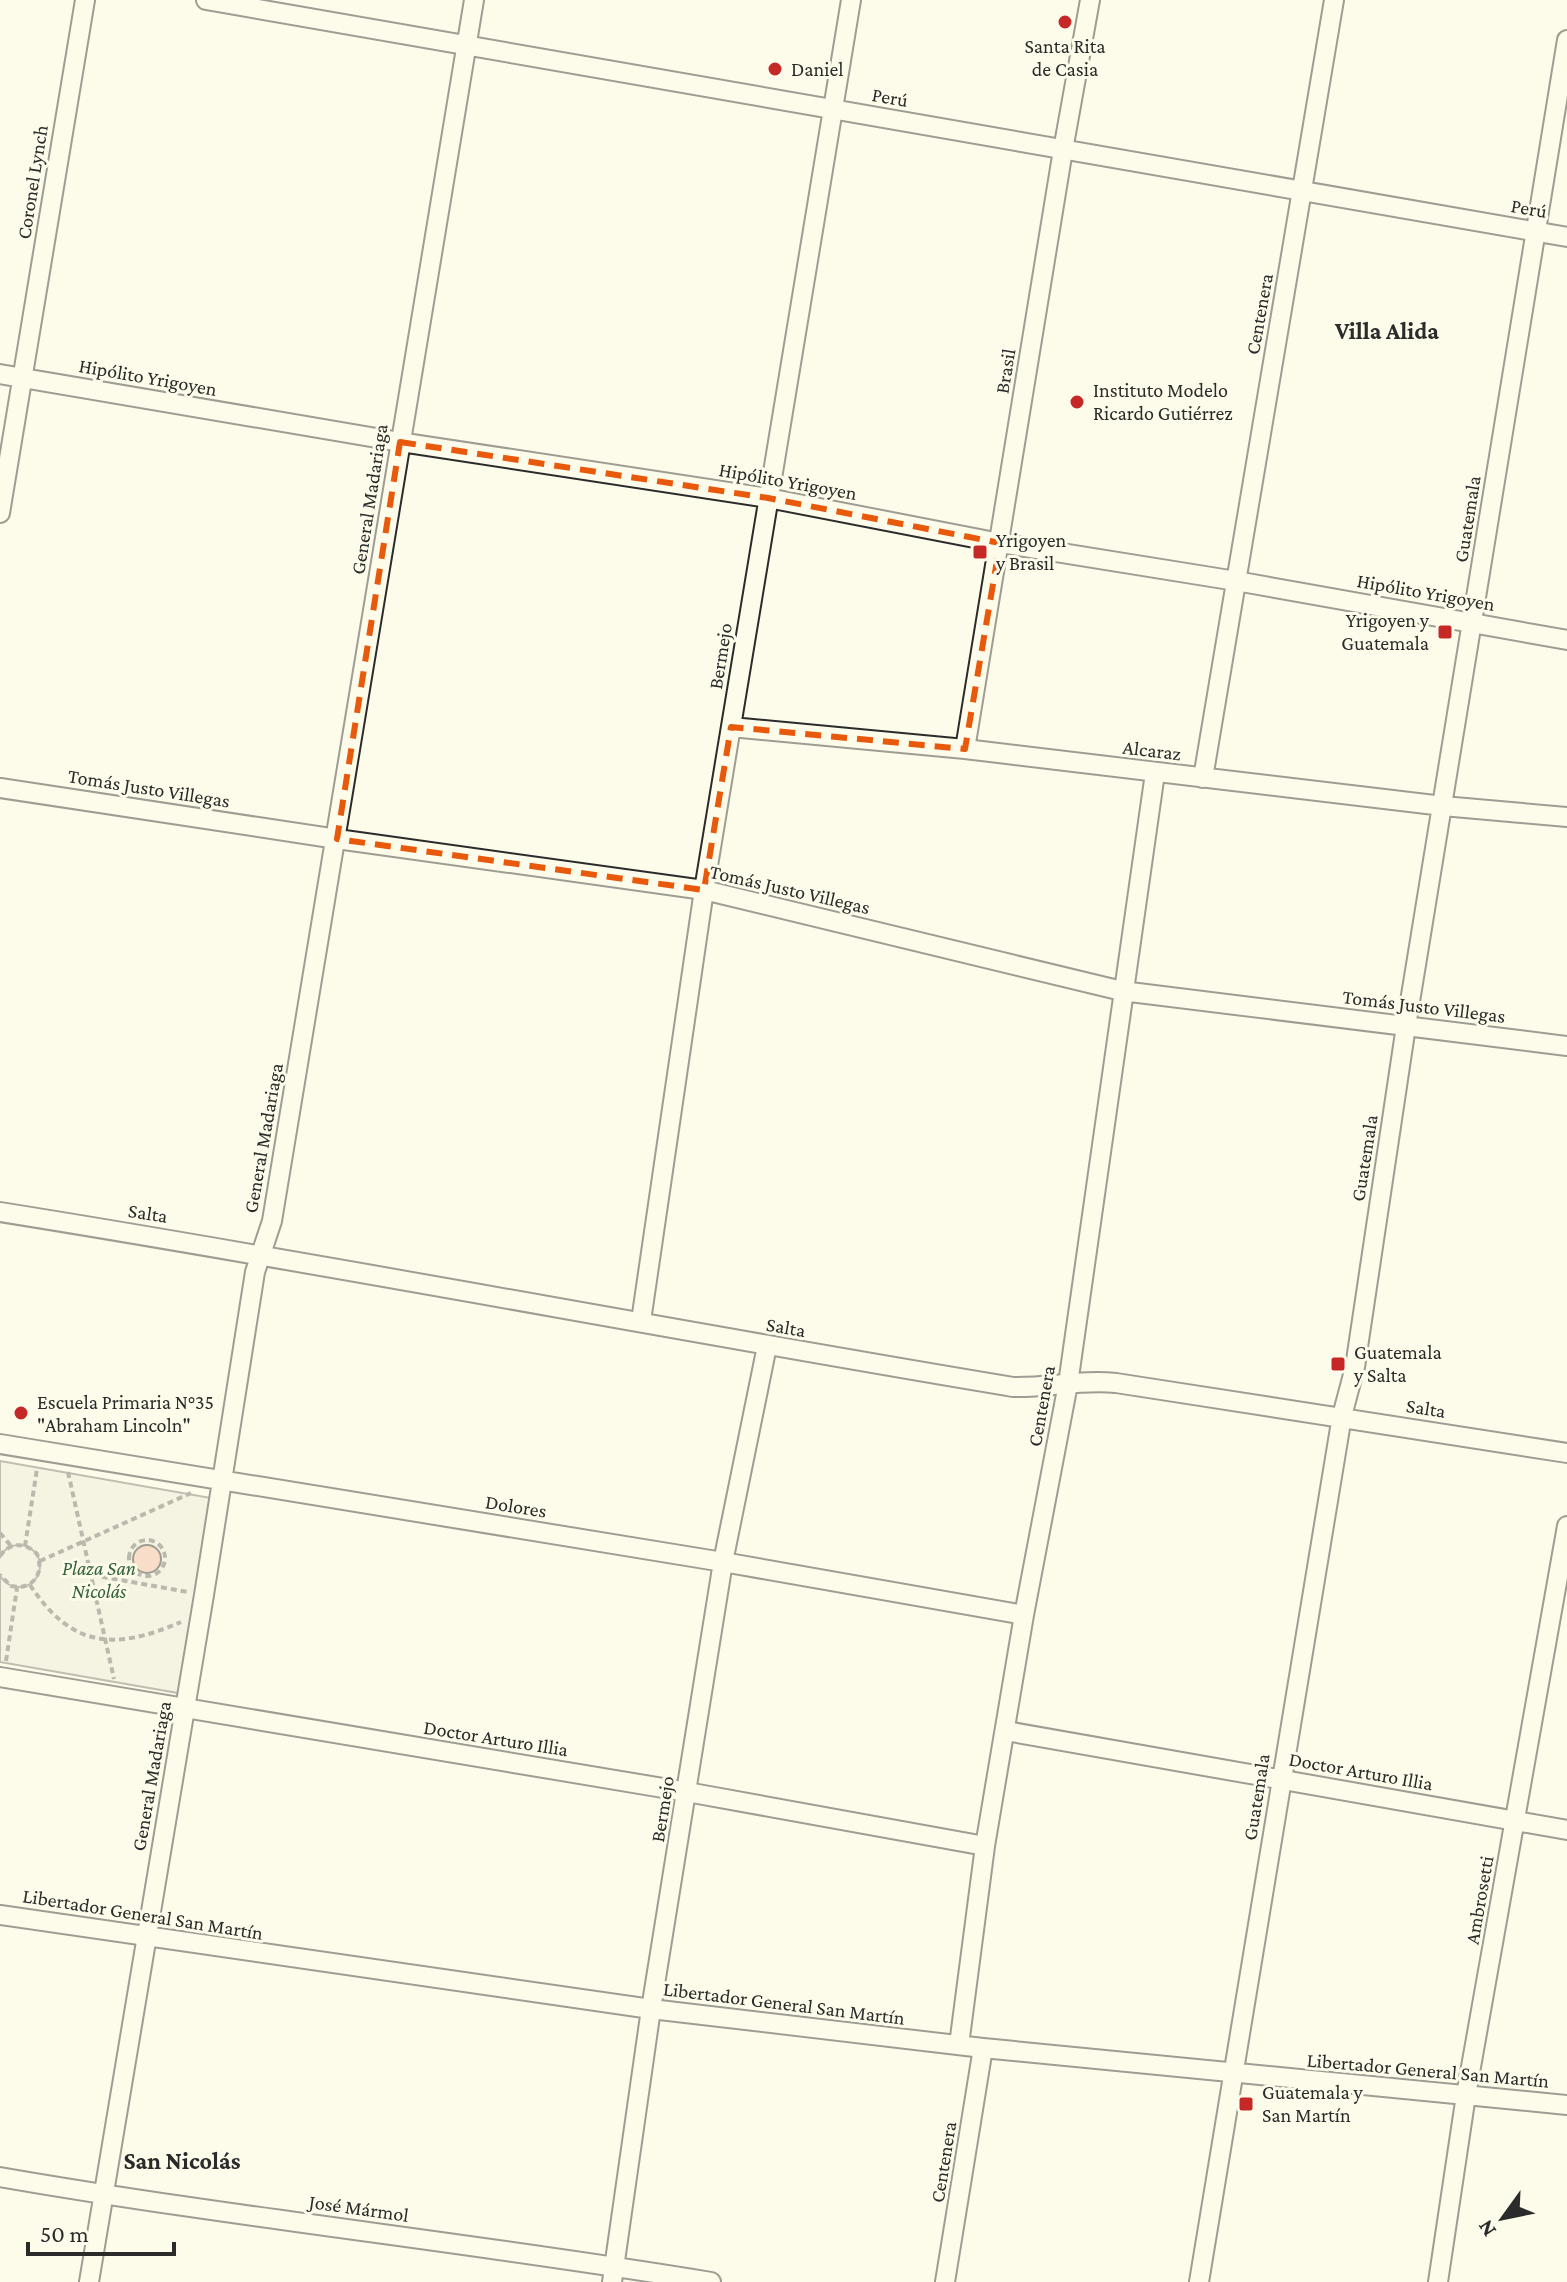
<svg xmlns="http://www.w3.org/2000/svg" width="1567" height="2282" font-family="'Crimson Pro',serif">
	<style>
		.green { fill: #ecebdb; stroke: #74746e; stroke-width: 2 }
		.parking { fill: #eceadb; stroke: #74746e; stroke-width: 2 }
		.building { fill: #f2b8a0; stroke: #2b2b2b; stroke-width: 2 }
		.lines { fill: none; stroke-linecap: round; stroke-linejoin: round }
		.minor-casing { stroke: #2b2b2b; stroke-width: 22 }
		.path { stroke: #6a6964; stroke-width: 4; stroke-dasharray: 6 4; stroke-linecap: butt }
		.minor { stroke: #fdfbea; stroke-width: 18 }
		.marked { fill: none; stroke: #e8590c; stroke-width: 6; stroke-dasharray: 16 10; stroke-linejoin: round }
		.poi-dot { fill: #c62828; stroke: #fdfbea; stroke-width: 3 }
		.labels { text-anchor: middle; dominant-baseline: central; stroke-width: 6; stroke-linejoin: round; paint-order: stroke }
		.poi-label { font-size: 20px; fill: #2b2b2b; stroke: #fdfbea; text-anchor: start }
		.street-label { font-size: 20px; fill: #2b2b2b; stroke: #fdfbea }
		.park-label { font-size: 20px; font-style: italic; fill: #34623c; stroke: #fdfbea }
		.quarter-label { font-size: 24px; font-weight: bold; fill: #2b2b2b; stroke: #fdfbea }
	</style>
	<rect width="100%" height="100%" fill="#fdfbea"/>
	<path class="green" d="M0,1461L211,1498L178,1693L0,1662Z"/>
	<path class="parking" d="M-2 1566a21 21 0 1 1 42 0a21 21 0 1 1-42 0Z"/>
	<path class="building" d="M133 1559a14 14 0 1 1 28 0a14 14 0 1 1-28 0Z"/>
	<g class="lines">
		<g class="minor-casing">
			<path id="minor" d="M206,0L1567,237
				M0,374L400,442L768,498L1000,543L1236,581L1567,640
				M0,513L85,0
				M731,727L965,749L1443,806L1567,817
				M965,749L1063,150L1090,0
				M1203,778L1334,0
				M0,788L337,839L704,890L1122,991L1567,1046
				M0,1212C339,1266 675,1331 1013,1387C1048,1388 1082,1379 1116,1383L1567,1453
				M641,1321L704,890L851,0
				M0,1444L723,1562L1024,1615
				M0,1677L687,1792L985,1846
				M1006,1731L1567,1830
				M0,1915L651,2009L983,2048L1567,2105
				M959,2045L985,1846L1024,1615L1068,1384L1155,773
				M0,2177C236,2218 475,2243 711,2282
				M89,2282L204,1595L255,1272L272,1221C342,814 404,407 474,0
				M612,2282L651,2009L723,1562L767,1346
				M945,2282L983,2048
				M1199,2282L1342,1416L1355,1367L1406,1026L1567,40
				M1438,2282L1466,2095L1567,1526"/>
		</g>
		<path class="path" d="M68,1472L114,1679
			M0,1533L11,1546
			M129 1558a18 18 0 1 1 36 0a18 18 0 1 1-36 0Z
			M25,1546L37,1469
			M0,1556C10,1542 25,1542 37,1554C45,1574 32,1591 11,1586L0,1575
			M40,1561L191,1493
			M92,1575L188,1592
			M30,1585C72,1648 114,1651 181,1622
			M6,1661L17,1588"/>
		<use href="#minor" class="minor"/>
	</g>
	<path d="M0 0H1567V2282H0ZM400,442L768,498L1000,543L965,749L731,727L704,890L337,839Z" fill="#fdfbea" fill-opacity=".55" fill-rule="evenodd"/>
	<path class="marked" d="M400,442L768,498L1000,543L965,749L731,727L704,890L337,839Z"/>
	<g class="poi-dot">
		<circle cx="1065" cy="22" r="8"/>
		<circle cx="775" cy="69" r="8"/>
		<circle cx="1077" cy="402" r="8"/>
		<rect x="972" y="544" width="16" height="16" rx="4"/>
		<rect x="1437" y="624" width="16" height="16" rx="4"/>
		<rect x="1330" y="1356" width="16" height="16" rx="4"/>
		<circle cx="21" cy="1413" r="8"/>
		<rect x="1238" y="2096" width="16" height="16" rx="4"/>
	</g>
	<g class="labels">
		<g class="poi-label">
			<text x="1065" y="46" text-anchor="middle">Santa Rita<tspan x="1065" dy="23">de Casia</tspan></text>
			<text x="791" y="69">Daniel</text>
			<text x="1093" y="390">Instituto Modelo<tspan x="1093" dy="23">Ricardo Gutiérrez</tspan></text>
			<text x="996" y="540">Yrigoyen<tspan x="996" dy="23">y Brasil</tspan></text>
			<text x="1429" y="620" text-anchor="end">Yrigoyen y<tspan x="1429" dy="23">Guatemala</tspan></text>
			<text x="1354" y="1352">Guatemala<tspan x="1354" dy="23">y Salta</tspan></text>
			<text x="37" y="1402">Escuela Primaria N°35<tspan x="37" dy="23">"Abraham Lincoln"</tspan></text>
			<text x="1262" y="2092">Guatemala y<tspan x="1262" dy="23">San Martín</tspan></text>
		</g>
		<g class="street-label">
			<text transform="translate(890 97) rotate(10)">Perú</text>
			<text transform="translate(32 182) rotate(-81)">Coronel Lynch</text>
			<text transform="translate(1529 208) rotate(10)">Perú</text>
			<text transform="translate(1259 314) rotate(-80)">Centenera</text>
			<text transform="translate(1005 371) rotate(-81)">Brasil</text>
			<text transform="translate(148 377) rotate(10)">Hipólito Yrigoyen</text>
			<text transform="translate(788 481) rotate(10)">Hipólito Yrigoyen</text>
			<text transform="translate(369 499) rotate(-81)">General Madariaga</text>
			<text transform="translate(1467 519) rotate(-81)">Guatemala</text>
			<text transform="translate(1426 592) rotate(10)">Hipólito Yrigoyen</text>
			<text transform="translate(720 656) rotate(-81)">Bermejo</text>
			<text transform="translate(1152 750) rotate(7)">Alcaraz</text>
			<text transform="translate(149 788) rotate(9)">Tomás Justo Villegas</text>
			<text transform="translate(790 889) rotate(13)">Tomás Justo Villegas</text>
			<text transform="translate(1424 1006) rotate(7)">Tomás Justo Villegas</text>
			<text transform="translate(263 1138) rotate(-80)">General Madariaga</text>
			<text transform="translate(1364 1158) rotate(-81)">Guatemala</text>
			<text transform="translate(148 1213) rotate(9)">Salta</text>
			<text transform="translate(786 1327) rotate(10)">Salta</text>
			<text transform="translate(1041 1406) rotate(-80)">Centenera</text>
			<text transform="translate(1426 1408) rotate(9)">Salta</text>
			<text transform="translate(516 1506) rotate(9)">Dolores</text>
			<text transform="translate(496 1738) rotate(9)">Doctor Arturo Illia</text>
			<text transform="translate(1361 1771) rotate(10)">Doctor Arturo Illia</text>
			<text transform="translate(151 1776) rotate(-80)">General Madariaga</text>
			<text transform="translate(1256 1797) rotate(-81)">Guatemala</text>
			<text transform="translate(662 1809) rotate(-81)">Bermejo</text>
			<text transform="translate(1479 1900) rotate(-80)">Ambrosetti</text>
			<text transform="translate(143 1914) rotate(9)">Libertador General San Martín</text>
			<text transform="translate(784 2003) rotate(7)">Libertador General San Martín</text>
			<text transform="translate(1428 2070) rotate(5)">Libertador General San Martín</text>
			<text transform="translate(943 2162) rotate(-81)">Centenera</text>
			<text transform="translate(359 2208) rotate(8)">José Mármol</text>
		</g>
		<g class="park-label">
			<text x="99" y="1568">Plaza San<tspan x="99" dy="23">Nicolás</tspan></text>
		</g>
		<g class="quarter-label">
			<text x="1387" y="330">Villa Alida</text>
			<text x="182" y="2160">San Nicolás</text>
		</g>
	</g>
	<g transform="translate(1503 2218) rotate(237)" stroke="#fdfbea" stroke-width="6" paint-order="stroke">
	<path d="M0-6L14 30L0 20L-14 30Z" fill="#2b2b2b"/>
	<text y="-12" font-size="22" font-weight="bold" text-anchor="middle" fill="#2b2b2b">N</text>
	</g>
	<path d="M28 2242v12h146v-12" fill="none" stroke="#2b2b2b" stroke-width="4"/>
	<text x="40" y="2242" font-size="24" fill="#2b2b2b" stroke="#fdfbea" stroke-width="6" paint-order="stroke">50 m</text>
</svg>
